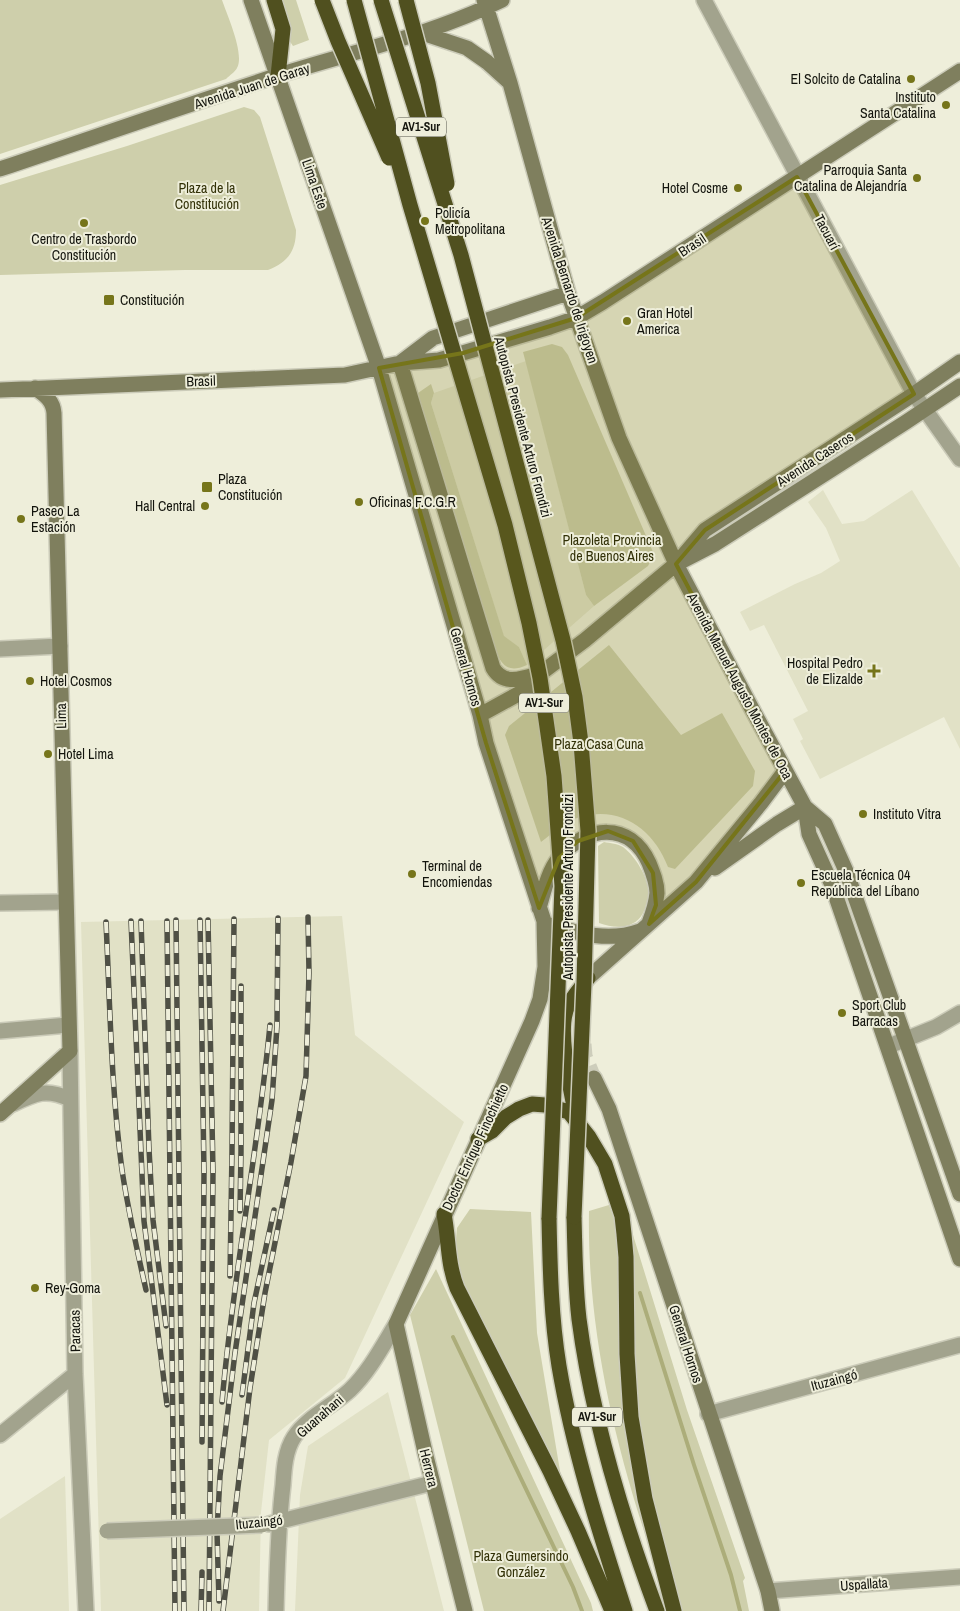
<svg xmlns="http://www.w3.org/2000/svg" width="960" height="1611" font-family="'Archivo Narrow',sans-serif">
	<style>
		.built { fill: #e1e1c6 }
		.green { fill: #cecfab }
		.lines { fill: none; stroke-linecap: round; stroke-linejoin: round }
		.stream { stroke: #acad7a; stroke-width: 4 }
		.secondary-tunnel { stroke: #cdcdbb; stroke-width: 15; stroke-dasharray: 15 8; stroke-linecap: butt }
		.street-casing { stroke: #cbcbb9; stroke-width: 18 }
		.secondary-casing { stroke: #cbcbb9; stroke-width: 18 }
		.highway-casing { stroke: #cbcbb9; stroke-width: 18 }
		.street { stroke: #a2a38d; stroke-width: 15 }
		.secondary { stroke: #7f7f5e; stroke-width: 15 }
		.highway { stroke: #50501f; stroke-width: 15 }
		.rail-casing { stroke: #4f5045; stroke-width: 5.5 }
		.rail { stroke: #eeeeda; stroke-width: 4; stroke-dasharray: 11; stroke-linecap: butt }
		.street-bridge-casing { stroke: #cbcbb9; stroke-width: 18; stroke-linecap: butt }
		.highway-bridge-casing { stroke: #cbcbb9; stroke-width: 18; stroke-linecap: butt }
		.street-bridge { stroke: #a2a38d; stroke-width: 15 }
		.highway-bridge { stroke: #50501f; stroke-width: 15 }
		.marked { fill: #76751a; fill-opacity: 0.2; stroke: #76751a; stroke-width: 4; stroke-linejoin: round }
		.poi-dot { fill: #76751a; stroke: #eeeeda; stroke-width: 2 }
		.labels { text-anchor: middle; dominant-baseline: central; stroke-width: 4; stroke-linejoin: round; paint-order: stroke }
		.shield { fill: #eeeeda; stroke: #55554a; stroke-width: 1 }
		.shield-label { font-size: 12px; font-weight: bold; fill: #13140d }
		.poi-label { font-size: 14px; fill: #13140d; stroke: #eeeeda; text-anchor: start }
		.street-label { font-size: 14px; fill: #13140d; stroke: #eeeeda }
		.park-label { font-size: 14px; fill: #323107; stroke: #eeeeda }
	</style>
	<rect width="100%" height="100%" fill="#eeeeda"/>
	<path class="built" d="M526,361L586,595L594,606L527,665L519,647L504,637L431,403L434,393Z
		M823,490L842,524L864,521L912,490L960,568V749L944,717L820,779L800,741L803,739L793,719L808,711L764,625L750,631L740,612L795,584L821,573L840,561L826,528L808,502Z
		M342,916L355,1035L464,1122L345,1378L269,1440L261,1512L259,1611H101L81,922Z
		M388,1392L444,1611H295L300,1495L308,1446Z
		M65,1476L69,1611H0V1519Z"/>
	<path class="green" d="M0,0H222C227,15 245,54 237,68C235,72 230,75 226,79L0,154Z
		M277,0H296L309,40L293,46L287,37Z
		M244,107L254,110L260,117L296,230C296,251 288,262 268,270H185L0,275V185L127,146Z
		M552,344L562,347L568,355L653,552V556L648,566L594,606L586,595L523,352Z
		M431,384L434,393L431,403L504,636L519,647L527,665C505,675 500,662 493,644L417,400L418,393Z
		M609,645L681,735L722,713L755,771L753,786L675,869L668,867C654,830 621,805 580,817C566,821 553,833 541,842L505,735L509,726Z
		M604,842C610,843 618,844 623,847C636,857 648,877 649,894C649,898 647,902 646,905C640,929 618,930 599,923L598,846Z
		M609,1205L617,1225L650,1539L647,1540C612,1434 587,1323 589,1211Z
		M470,1209L531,1212L537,1333L561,1477L463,1284L455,1250L457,1228Z
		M629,1222L687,1410L745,1578L743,1581L749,1611H682L654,1503L636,1403Z
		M436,1269L591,1603L593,1611H484L410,1315Z"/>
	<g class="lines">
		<path class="stream" d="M640,1293L694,1465L731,1575L740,1611
			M453,1337L573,1587L582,1611"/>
		<path class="secondary-tunnel" d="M584,1044L585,1056L594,1078"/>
		<g class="street-casing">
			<path id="street" d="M704,0L914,394L960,459
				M0,649L60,646
				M0,903L65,902
				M0,1031L68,1025
				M889,1046L936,1027L960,1013
				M70,1051L75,1374L86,1611
				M13,1104C36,1093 46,1088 70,1099
				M708,1414L960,1345
				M0,1435L75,1374
				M269,1524L432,1483
				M768,1591L960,1577
				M276,1611C277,1569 278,1527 283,1485C284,1469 285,1451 294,1437C307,1417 333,1406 350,1390C369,1372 382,1347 396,1324"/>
		</g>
		<g class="secondary-casing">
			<path id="secondary" d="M251,0L379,368L480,715L486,743L544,921L545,967L540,999L532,1021L396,1324L425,1452L465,1611
				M484,0L510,83L568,293L619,438L676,564L751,707L805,807L809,834L832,885L960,1259
				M422,33L467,48L487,62L508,81
				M0,169C92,138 184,106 276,76C352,52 431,35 502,0
				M400,363L493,668C504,687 524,678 541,673
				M400,363L433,338L568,293
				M0,390L345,375L400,363L439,360L550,327L576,318L603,302L960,71
				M684,560L715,544L906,422L960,386
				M480,715L531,687L541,673L585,640L676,564L705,530L914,394L960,362
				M805,807L825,824L846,871L960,1194
				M715,868L777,824L805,807
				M539,908C544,891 548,872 559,858C586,825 630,821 649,863C653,873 657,883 657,893C656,904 653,913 649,923
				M550,925C580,934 610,942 640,931
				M588,978L696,882L761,803L785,771
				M594,1078L609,1109L768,1591L772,1611
				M0,1114L70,1051L54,413C53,400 45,395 35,388"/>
		</g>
		<g class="highway-casing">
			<path id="highway" d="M274,0L283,29L278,76
				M576,1116C571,1091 556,1028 568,1006C573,996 582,987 588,978
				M478,1139L492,1131L506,1117L519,1109L532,1104L545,1105L569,1112L589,1137L605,1164L622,1216L624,1234L626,1257L627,1354L631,1417L645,1499L674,1611
				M444,1214C449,1240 447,1262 457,1288L550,1471L578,1531L612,1611
				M574,1217C575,1250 575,1285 579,1319C592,1419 622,1517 657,1611
				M549,1218C550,1268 551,1317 559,1366C573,1449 599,1531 625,1611"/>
		</g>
		<use href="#street" class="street"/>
		<use href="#secondary" class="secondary"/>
		<use href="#highway" class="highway"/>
		<g class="rail-casing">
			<path id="rail" d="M176,920L184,1611
				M200,920L204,1172L202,1442
				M208,920L213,1171L209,1611
				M131,921L144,1221L167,1405
				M141,921L149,1149L153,1220L166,1326
				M167,921L175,1611
				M106,922C110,1005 111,1088 122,1170C128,1210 137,1250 146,1290
				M240,1211L241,1152V986
				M230,1276L232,1151L234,919
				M242,1395L254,1303L274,1210
				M222,1402C233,1276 258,1151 270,1025
				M219,1601L217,1532L220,1476L235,1353L272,1100L277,1026L278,918
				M201,1611L202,1572
				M223,1611L250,1388L265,1293L291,1162L306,1076L309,973L308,917"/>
		</g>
		<use href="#rail" class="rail"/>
		<g class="street-bridge-casing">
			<path id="street-bridge" d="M107,1531L262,1525"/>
		</g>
		<g class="highway-bridge-casing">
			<path id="highway-bridge" d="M322,0L338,41L389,158
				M354,0L410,205L505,525L529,623L540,678L554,776L562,886L549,1218
				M381,0L461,255L563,640L575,697L581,743L588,831L584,983L574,1217
				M406,0L428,83L447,184"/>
		</g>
		<use href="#street-bridge" class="street-bridge"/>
		<use href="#highway-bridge" class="highway-bridge"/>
	</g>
	<path class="marked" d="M797,177L914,394L705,530L676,564L785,771L696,882L649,924L656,905L653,873L633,841L608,831L578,841L559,858L539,908L486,743L379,368L463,353L576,318Z"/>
	<g class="poi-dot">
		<circle cx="911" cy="79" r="5"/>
		<circle cx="946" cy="105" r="5"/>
		<circle cx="917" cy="178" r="5"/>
		<circle cx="738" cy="188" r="5"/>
		<circle cx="425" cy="221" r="5"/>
		<circle cx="84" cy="223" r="5"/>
		<rect x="103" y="294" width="12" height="12" rx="2.5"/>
		<circle cx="627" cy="321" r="5"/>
		<rect x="201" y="481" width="12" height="12" rx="2.5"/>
		<circle cx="359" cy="502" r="5"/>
		<circle cx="205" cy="506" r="5"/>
		<circle cx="21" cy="519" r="5"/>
		<path d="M871.5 663.5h5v5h5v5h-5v5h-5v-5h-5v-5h5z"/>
		<circle cx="30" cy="681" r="5"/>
		<circle cx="48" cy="754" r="5"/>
		<circle cx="863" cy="814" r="5"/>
		<circle cx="412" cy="874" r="5"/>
		<circle cx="801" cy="883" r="5"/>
		<circle cx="842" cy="1013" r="5"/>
		<circle cx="35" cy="1288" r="5"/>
	</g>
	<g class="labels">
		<g class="shield">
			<rect x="396" y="117.5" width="50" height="19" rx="4"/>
			<rect x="519" y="693.5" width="50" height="19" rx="4"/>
			<rect x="572" y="1407.5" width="50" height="19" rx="4"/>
		</g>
		<g class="shield-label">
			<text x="421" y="127">AV1-Sur</text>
			<text x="544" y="703">AV1-Sur</text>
			<text x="597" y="1417">AV1-Sur</text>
		</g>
		<g class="poi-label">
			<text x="901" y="79" text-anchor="end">El Solcito de Catalina</text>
			<text x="936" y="97" text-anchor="end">Instituto<tspan x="936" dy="16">Santa Catalina</tspan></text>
			<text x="907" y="170" text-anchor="end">Parroquia Santa<tspan x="907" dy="16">Catalina de Alejandría</tspan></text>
			<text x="728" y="188" text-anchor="end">Hotel Cosme</text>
			<text x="435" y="213">Policía<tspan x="435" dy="16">Metropolitana</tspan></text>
			<text x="84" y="239" text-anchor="middle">Centro de Trasbordo<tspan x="84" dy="16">Constitución</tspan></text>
			<text x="120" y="300">Constitución</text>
			<text x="637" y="313">Gran Hotel<tspan x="637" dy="16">America</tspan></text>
			<text x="218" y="479">Plaza<tspan x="218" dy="16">Constitución</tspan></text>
			<text x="369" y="502">Oficinas F.C.G.R</text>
			<text x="195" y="506" text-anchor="end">Hall Central</text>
			<text x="31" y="511">Paseo La<tspan x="31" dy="16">Estación</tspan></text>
			<text x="863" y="663" text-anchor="end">Hospital Pedro<tspan x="863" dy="16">de Elizalde</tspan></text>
			<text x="40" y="681">Hotel Cosmos</text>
			<text x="58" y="754">Hotel Lima</text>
			<text x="873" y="814">Instituto Vitra</text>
			<text x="422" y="866">Terminal de<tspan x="422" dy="16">Encomiendas</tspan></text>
			<text x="811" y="875">Escuela Técnica 04<tspan x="811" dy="16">República del Líbano</tspan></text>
			<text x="852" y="1005">Sport Club<tspan x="852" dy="16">Barracas</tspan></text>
			<text x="45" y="1288">Rey-Goma</text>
		</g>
		<g class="street-label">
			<text transform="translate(252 86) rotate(-18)">Avenida Juan de Garay</text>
			<text transform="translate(315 184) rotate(71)">Lima Este</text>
			<text transform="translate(827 232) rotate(62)">Tacuarí</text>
			<text transform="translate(692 245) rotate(-33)">Brasil</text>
			<text transform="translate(570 290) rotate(72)">Avenida Bernardo de Irigoyen</text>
			<text transform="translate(201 381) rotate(-2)">Brasil</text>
			<text transform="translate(523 427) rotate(75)">Autopista Presidente Arturo Frondizi</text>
			<text transform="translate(815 459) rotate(-33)">Avenida Caseros</text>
			<text transform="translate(466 667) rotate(74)">General Hornos</text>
			<text transform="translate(740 686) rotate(62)">Avenida Manuel Augusto Montes de Oca</text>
			<text transform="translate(61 716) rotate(-91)">Lima</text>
			<text transform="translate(568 887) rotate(-90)">Autopista Presidente Arturo Frondizi</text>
			<text transform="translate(475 1147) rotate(-65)">Doctor Enrique Finochietto</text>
			<text transform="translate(75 1331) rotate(-91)">Paracas</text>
			<text transform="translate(686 1344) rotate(72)">General Hornos</text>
			<text transform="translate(834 1380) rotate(-15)">Ituzaingó</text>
			<text transform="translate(320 1416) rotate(-41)">Guanahani</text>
			<text transform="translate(429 1468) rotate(76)">Herrera</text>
			<text transform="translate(259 1522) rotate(-6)">Ituzaingó</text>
			<text transform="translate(864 1584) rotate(-4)">Uspallata</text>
		</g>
		<g class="park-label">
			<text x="207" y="188">Plaza de la<tspan x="207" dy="16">Constitución</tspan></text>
			<text x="612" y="540">Plazoleta Provincia<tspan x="612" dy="16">de Buenos Aires</tspan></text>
			<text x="599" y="744">Plaza Casa Cuna</text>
			<text x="521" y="1556">Plaza Gumersindo<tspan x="521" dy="16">González</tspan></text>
		</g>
	</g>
</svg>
